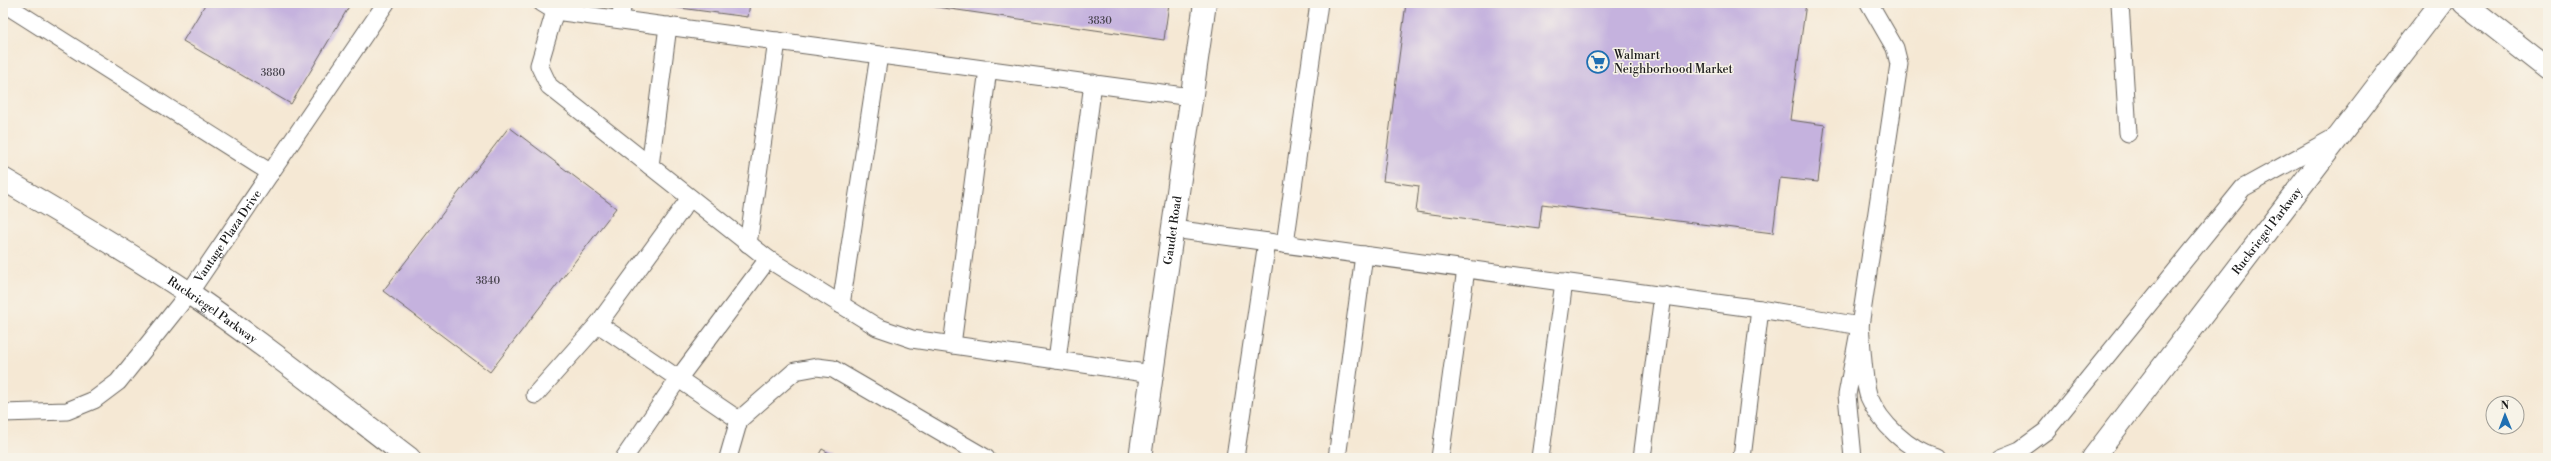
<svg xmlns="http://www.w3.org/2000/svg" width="2551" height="461" font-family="'Libre Bodoni',serif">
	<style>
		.building { fill: #c5b2de }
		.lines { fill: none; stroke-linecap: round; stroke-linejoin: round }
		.lane-casing { stroke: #68635c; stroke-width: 19 }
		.street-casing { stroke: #68635c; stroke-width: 24 }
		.secondary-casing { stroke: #68635c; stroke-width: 24 }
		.lane { stroke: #fff; stroke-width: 17 }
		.street { stroke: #fff; stroke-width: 22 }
		.secondary { stroke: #fff; stroke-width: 22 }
		.labels { text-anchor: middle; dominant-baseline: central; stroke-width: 3; stroke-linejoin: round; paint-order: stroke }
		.number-label { font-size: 10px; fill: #46424c }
		.poi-label { font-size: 12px; fill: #1c1c1c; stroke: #f7f3e8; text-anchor: start }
		.street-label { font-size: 12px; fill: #1c1c1c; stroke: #f7f3e8 }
	</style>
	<rect width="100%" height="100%" fill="#f7f3e8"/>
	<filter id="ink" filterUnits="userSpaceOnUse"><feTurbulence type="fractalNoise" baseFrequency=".025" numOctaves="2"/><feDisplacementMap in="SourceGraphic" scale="8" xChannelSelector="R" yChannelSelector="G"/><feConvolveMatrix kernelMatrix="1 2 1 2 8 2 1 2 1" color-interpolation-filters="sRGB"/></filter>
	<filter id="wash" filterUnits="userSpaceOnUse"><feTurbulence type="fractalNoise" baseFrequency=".012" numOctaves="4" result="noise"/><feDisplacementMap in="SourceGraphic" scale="16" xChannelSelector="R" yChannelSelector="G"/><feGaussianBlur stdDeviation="0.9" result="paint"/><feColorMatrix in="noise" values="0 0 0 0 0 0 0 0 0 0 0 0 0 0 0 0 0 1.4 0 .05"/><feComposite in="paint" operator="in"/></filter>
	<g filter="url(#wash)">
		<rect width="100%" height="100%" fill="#f5e8d4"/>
		<g id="blocks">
			<path class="building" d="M206,3H351L291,104L183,41Z
				M665,3H750L748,17L665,6Z
				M909,3H1169L1164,40Z
				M1406,3H1806L1790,120L1825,125L1818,182L1780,178L1773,233L1542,204L1539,228L1416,212L1419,186L1383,181Z
				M509,127L616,208L490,372L383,291Z
				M822,449L838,458H817Z"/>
		</g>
	</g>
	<g filter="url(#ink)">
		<use href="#blocks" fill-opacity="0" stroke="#68635c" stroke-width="1"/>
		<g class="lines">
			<g class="lane-casing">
				<g id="lane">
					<path d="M3,3L271,173"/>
					<path d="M542,3L555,11"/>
					<path d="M2120,3L2128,133"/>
					<path d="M620,19L623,3"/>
					<path d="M650,166L668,26"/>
					<path d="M690,198L598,324L739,420"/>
					<path d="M1173,229L1760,309L1742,458"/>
					<path d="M748,244L777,41"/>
					<path d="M1285,244L1319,3"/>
					<path d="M768,259L549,86L539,65L555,11L1191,97"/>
					<path d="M841,305L879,55"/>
					<path d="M1760,309L1860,326L1899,64L1895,48L1869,3"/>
					<path d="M952,345L988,69"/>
					<path d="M1057,360L1093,83"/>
					<path d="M535,395L598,324"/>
					<path id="s1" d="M3,413L67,411L94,400L118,382L189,293L386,3"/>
					<path d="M624,458L678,379L768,259L877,327L912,339L1152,374"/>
					<path d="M728,458L739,420L795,371L817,367L833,369L986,458"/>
					<path d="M1235,458L1267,242"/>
					<path d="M1337,458L1364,255"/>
					<path d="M1440,458L1466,269"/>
					<path d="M1540,458L1564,282"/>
					<path d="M1642,458L1663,295"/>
					<path d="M1853,458L1847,395L1860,326C1862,343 1863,382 1869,397C1880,423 1908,450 1936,458"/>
					<path d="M2000,458L2020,450L2046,431L2243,188L2337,136"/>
				</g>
			</g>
			<g class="street-casing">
				<g id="street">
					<path d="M2464,3L2548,69"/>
					<path id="s2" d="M1140,458L1205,3"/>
				</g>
			</g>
			<g class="secondary-casing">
				<g id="secondary">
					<path id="s3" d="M3,179C65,216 129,252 189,293C265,345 336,402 409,458"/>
					<path id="s4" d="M2093,458L2441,3"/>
				</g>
			</g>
			<use href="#lane" class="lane"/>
			<use href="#street" class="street"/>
			<use href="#secondary" class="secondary"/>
		</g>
	</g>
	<defs>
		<g id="supermarket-ring" transform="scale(1.15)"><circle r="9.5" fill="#f7f3e8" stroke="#1f6fb2" stroke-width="1.5"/><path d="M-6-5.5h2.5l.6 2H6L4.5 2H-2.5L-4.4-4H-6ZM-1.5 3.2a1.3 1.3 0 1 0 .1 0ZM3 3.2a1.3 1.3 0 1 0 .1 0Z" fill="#1f6fb2"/></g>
	</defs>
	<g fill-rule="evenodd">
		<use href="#supermarket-ring" x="1598" y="62"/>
	</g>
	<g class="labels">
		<g class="number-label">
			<text x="1100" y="21">3830</text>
			<text x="273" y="73">3880</text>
			<text x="488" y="281">3840</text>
		</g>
		<g class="poi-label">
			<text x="1614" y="55">Walmart<tspan x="1614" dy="14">Neighborhood Market</tspan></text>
		</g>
		<g class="street-label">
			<text stroke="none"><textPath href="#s2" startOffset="230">Gaudet Road</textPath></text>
			<text stroke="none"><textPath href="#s4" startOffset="286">Ruckriegel Parkway</textPath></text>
			<text stroke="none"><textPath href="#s1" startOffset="306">Vantage Plaza Drive</textPath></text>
			<text stroke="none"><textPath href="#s3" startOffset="247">Ruckriegel Parkway</textPath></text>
		</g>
	</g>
	<rect width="2551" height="461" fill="none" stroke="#f7f3e8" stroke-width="16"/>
	<g transform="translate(2505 415) rotate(359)"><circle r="19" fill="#f7f3e8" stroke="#9f9d96"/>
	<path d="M0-3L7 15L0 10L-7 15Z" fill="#1f6fb2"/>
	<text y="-6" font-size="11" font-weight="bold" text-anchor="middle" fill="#1c1c1c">N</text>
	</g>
</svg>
